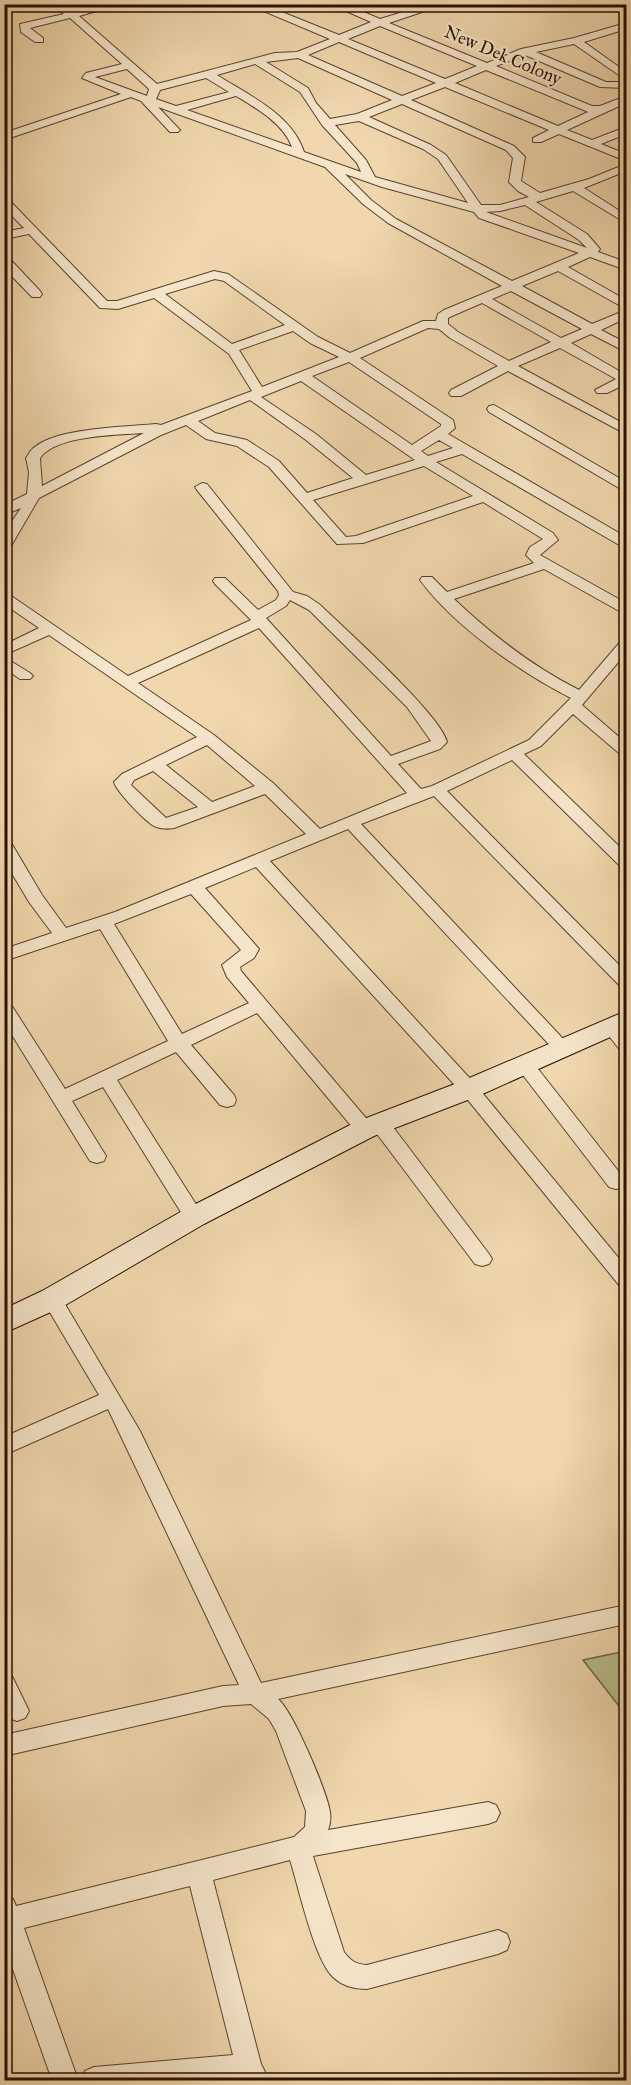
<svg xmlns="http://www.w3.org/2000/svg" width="631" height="2085" font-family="'IM FELL Great Primer',serif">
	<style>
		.green { fill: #b8be8b; stroke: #706646; stroke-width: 1.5 }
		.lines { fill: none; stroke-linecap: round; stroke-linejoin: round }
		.street-casing { stroke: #5b412d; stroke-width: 2 }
		.secondary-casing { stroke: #290f02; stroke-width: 2 }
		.street { fill: #f5e5ca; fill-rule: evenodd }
		.secondary { fill: #f5e5ca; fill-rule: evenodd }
		.labels { text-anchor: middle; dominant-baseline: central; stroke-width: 4.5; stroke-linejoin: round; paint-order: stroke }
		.far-street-label { font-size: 18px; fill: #290f02; stroke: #f5e5ca }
	</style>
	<rect width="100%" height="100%" fill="#f0d7ad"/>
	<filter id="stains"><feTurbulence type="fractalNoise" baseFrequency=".00333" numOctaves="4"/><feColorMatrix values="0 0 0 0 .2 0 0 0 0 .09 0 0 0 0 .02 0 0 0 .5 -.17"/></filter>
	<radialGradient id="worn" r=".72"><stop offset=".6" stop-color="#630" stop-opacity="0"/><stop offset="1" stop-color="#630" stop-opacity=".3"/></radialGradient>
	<path class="green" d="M626,1651V1715L583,1660Z"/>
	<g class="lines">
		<g class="street-casing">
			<path id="street" d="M51,4H64L74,11L102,4H122L79,16L157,84L275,53L297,52L330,39L247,4H262L339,35L371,22L330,4H345L380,19L429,4H446L389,23L487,63L521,49L574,38L626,23V29L584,42L626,72V80L574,44L536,52L606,82H626V88L600,87L525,55L496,66L592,106H600L626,96V103L567,130L592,140L626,127V134L601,144L626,154V161L559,134L541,142H533V138L549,130L445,87L411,100L514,146L525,157L521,181L540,193L589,179L626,164V171L584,188L626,215V223L573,191L536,202L587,234L600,249L598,252L626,262V270L590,257L568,267L626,300V309L558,271L522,286L592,324L626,310V318L601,330L626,343V352L591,334L571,343L626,375V384L607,393H597L595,390L616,379L560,348L518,366L626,425V434L508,371L461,396H451L449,393L451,390L498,366L450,338L439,329L428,328L360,358L453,420L455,428L448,434L626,537V547L621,546L462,454L436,462L553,533L558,540L540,555L626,603V613L621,612L544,569L454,599C492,635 532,666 579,690L621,641L626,640V653L582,705L626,743V756L620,754L573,714L541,746L524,754L626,853V867L620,866L512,760L447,791L626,972V988L620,986L434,796L361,824L569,1045L572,1049L569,1053L563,1055L557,1053L348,829L270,861L475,1084L626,1267V1287L619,1285L463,1094L256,867L205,888L259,949L254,958L240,967L241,971L371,1124L373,1119L380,1117L387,1119L489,1254L492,1259L489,1264L482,1266L475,1264L374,1130L372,1134L365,1136L358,1134L257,1013L191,1045L234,1095L236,1100L234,1105L227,1107L220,1105L176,1052L117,1080L204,1217L201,1222L194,1224L187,1222L103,1087L72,1101L106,1156L104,1161L97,1163L90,1161L4,1022V1001L10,1003L65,1089L168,1041L100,929L4,961V949L52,933L29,902L4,860V840L10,841L42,895L66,928L115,912L306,834L265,794L174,828C168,829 160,829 154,826C145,821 116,791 114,782L122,774L197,737L49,635L4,655V645L39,628L4,604V591L128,676L251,620L215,584L213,581L215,578H225L258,610L276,600L279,595L278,591L197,490L195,487L202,483L207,484L293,592L307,596L319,604C343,627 442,716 447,742L440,749L398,764L421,789L432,786L529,740L571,698C521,673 454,626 420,580L422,577H432L447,592L534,563L526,555L530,547L543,539L483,502L363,543L337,544L269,467L237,446L206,439L186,425L161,435L39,498L11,546L4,550V533L21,508L4,515V505L27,494L29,472L26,458C29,454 31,449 35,447C57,428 126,427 156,424L161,425L252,391L229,354L154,298L118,309L100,308L29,234L4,239V232L24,228L4,208V198L8,199L107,301H117L214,271L228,274L318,337L350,353L423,321H436L438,314L444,310L502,286L388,223L363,204L325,167L158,107L180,130L178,132H170L141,101L131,97L4,140V133L121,94L82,78L86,73L122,64L70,18L30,28L43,38V42H35L21,32L20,24L64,14ZM380,26L477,66L445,79L348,39ZM339,42L436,83L402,96L308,55ZM298,58L392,100L357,114L330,119L316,103L308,88L266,62ZM255,64L300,92L322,125L357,163L361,172L304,152C292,114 248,95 217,75ZM127,69L149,89L147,96L95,77ZM486,70L586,111L588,112L558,126L455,83ZM206,78L229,92L176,106L156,99L160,90ZM236,96C256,108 284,124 292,147L187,110ZM402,104L506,150L513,158L509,182L518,191L529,197L500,205H481L446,155L431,145L369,117ZM359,121L423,149L438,159L468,203L375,177L366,160L335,125ZM345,174L382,187L474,212L479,218L579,253L512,281L396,219L371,200ZM525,205L579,240L587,248L486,212L500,211ZM215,279L224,281L285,325L232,344L165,294ZM511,291L582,329L561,338L492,299ZM482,303L551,342L509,361L458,332L448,324V318L452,316ZM293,331L310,343L339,357L262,387L239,350ZM349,362L441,424V426L412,445L312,376ZM301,381L415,460L366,475L316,434L261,397ZM250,400L306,440L353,478L307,493L279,461L247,440L215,433L198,421ZM144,433L42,486L40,458C56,435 117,435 144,433ZM439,440L453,448L428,456L421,451ZM424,466L473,496L356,536L346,537L313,500ZM290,600L309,610L407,707L431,741L391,756L266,618L286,606ZM259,628L407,793L320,829L273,783L214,735L138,683ZM207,745L255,786L212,802L166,765ZM153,771L198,807L166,818L131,785L134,780ZM191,894L241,950L222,965L227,977L249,1003L182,1034L114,924Z
				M168,4H205C196,9 177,9 168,4Z
				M4,257H8L40,291L42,294L40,297H32L4,268Z
				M494,405L626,482V492L489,412L487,409L489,406Z
				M4,657L30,673L33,676L30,679H20L4,668Z
				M611,1021C626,1025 626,1038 626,1052L620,1050L602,1027L605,1023Z
				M525,1059L531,1060L623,1177L626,1182L623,1187L616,1189L609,1187L519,1070L516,1065L519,1060Z
				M52,1291L59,1294L140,1431L261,1683L626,1605V1624L278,1699C293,1711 327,1792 330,1812C331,1818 330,1825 328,1830L488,1802L496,1805L500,1813L496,1821L488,1824L313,1856L344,1952C351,1961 355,1964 367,1965L498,1930L507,1934L510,1942L507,1950L498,1954L367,1989C355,1989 342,1986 333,1977C314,1959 299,1888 290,1860L213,1880L261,2064L269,2080H81L85,2071L94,2067L233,2055L190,1886L24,1928L78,2080H52L4,1944V1896L13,1899L16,1906L294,1837L305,1827L306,1811L276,1731L269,1719L251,1704L223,1706L4,1756V1735L223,1686L239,1685L108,1409L4,1455V1437L99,1395L42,1299L45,1294Z
				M4,1673L12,1676L29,1711L25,1718L17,1721L9,1718L4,1709Z"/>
		</g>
		<g class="secondary-casing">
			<path id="secondary" d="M626,1011V1030L478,1096L374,1136L204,1224L62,1307L4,1333V1309L42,1291L184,1210L356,1122L460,1082Z"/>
		</g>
		<use href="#street" class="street"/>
		<use href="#secondary" class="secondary"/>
	</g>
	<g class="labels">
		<g class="far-street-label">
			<text transform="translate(503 55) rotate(23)">New Dek Colony</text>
		</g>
	</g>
	<rect width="631" height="2085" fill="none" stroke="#f0d7ad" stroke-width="24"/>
	<rect x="6" y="6" width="619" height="2073" fill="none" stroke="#290f02" stroke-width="3"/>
	<rect x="12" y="12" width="607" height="2061" fill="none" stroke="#290f02" stroke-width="1.5"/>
	<rect width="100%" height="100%" filter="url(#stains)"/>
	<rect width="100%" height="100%" fill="url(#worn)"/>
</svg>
